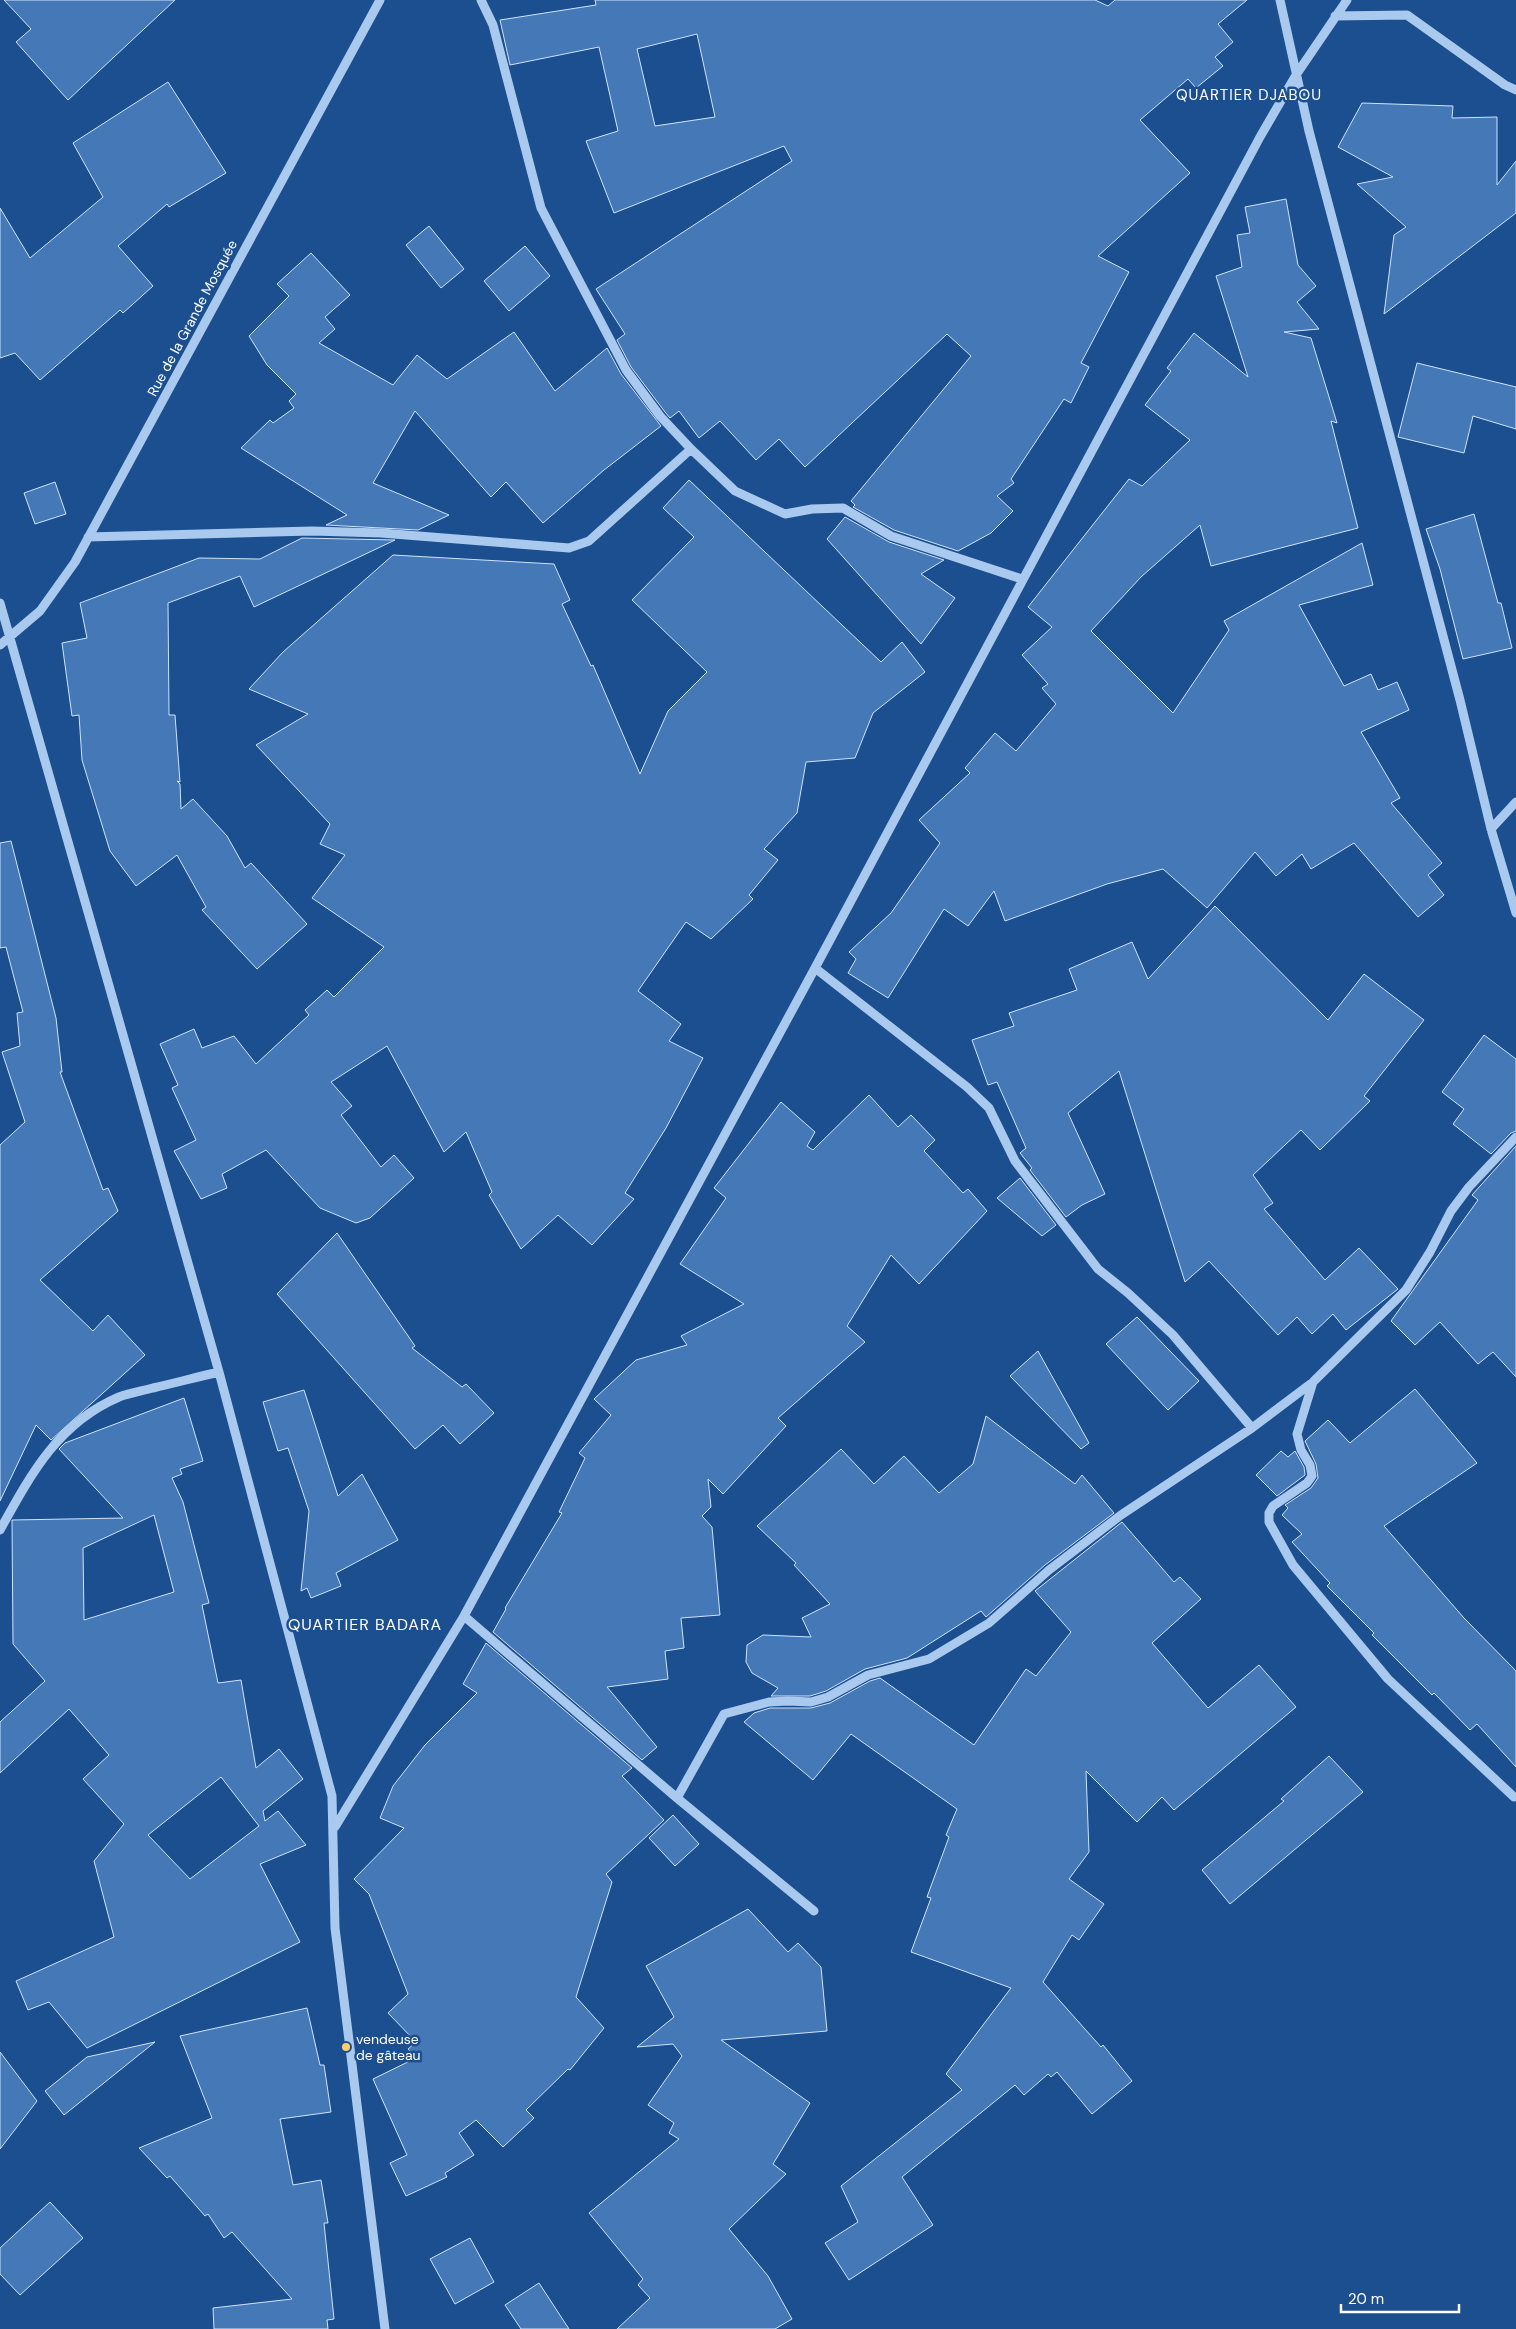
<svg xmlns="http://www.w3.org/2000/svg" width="1516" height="2329" font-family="'DM Sans',sans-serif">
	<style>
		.building { fill: #4478b7; stroke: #cfe3fa; fill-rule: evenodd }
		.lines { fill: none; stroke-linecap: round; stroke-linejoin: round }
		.minor { stroke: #a9c9ee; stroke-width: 9 }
		.poi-dot { fill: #ffd166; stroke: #1b4f8f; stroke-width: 2 }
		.labels { text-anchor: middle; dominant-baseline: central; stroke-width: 5; stroke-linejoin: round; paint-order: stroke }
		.street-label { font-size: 14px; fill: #fff; stroke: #1b4f8f }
		.poi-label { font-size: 14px; fill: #fff; stroke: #1b4f8f; text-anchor: start }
		.neighbourhood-label { font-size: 15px; letter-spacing: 1px; fill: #fff; stroke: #1b4f8f }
		.quarter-label { font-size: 16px; letter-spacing: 1px; fill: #fff; stroke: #1b4f8f }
	</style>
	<rect width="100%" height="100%" fill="#1b4f8f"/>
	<path class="building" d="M4,0H175L68,100L16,42L31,29Z
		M595,0H1095L1108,6L1115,0H1247L1218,24L1233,42L1215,57L1223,66L1196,88L1188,79L1140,120L1190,173L1098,256L1129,272L1081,363L1089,367L1071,403L1064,399L1011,479L1014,483L997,496L1013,511L991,533L958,551L894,530L853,507L855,505L851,501L971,356L947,334L805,467L779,439L756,460L720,421L699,438L679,411L670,418L665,412L631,367L617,340L625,334L596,289L792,161L784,146L614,213L586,141L618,131L599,47L510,65L500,20L596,5ZM697,34L715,117L655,126L637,49Z
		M168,82L226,173L169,207L167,204L118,246L153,286L123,313L120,310L40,380L15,353L0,358V208L30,258L103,197L73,143Z
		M1362,103L1453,106L1452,118L1497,117V185L1516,161V213L1384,314L1394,235L1406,227L1357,184L1393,177L1338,147Z
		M1286,199L1298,265L1316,286L1297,302L1319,329L1284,332L1311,338L1337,423L1331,421L1358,528L1211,566L1200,525L1141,577L1091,631L1173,713L1229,630L1224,621L1362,543L1373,585L1299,605L1344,686L1371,674L1378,690L1397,682L1409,710L1361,732L1400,798L1391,803L1442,863L1428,875L1444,895L1418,917L1354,843L1311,869L1302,854L1276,876L1255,852L1207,908L1163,869L1107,884L1005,921L994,891L968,926L944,909L888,998L848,973L856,959L849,952L891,913L940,843L919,820L970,773L965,768L995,733L1016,751L1056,704L1042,688L1048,684L1022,655L1052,627L1028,607L1129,479L1142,486L1190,440L1145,405L1171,371L1167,368L1194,333L1248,377L1216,276L1242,267L1237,235L1250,233L1245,207Z
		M429,226L464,269L441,288L406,245Z
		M525,246L550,276L509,311L484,281Z
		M311,253L350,295L325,317L335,329L319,343L393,385L417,355L447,379L514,332L555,391L607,348L621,374L661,426L604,470L543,523L506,482L491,497L415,411L373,483L449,515L418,530L326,525L347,515L241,448L270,420L273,423L294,408L289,401L296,394L267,365L249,336L289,296L277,284Z
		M1417,363L1516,387V429L1473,416L1464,453L1398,437Z
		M689,480L881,662L902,642L925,672L873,713L855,758L806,762L797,813L764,849L778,860L749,895L753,899L711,939L686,922L638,991L681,1024L669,1041L703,1058L666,1128L625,1193L634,1199L592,1245L558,1215L521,1249L489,1195L492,1192L466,1132L444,1152L387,1046L331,1082L352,1106L341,1115L381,1167L394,1155L414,1178L370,1218L356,1223L320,1208L266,1150L222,1174L227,1188L201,1199L174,1151L196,1140L172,1088L178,1085L160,1044L194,1029L202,1048L234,1036L256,1064L309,1015L305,1010L327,990L334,997L384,947L312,898L345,855L320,844L330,824L256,745L308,714L249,689L283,652L393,555L554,564L570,600L562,604L591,666L593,665L640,774L668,711L707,672L632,600L694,537L663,508Z
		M55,482L66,514L35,524L24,493Z
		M1474,514L1498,603H1501L1512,648L1463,659L1440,569L1426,529Z
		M845,517L889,542L944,560L921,574L955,598L921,644L827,539Z
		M302,538L395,540L254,607L240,576L168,603L169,715H175L180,782L177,781L180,784L181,809L193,799L227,836L245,868L251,863L307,924L257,969L202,910L206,907L177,855L136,886L110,851L82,760L79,715L72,716L62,643L87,638L80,603L199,558L260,559Z
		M11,841L56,1018L62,1072H60L103,1190L108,1188L118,1211L40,1280L93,1331L108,1315L145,1355L51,1440L36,1425L0,1501V1145L25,1122L2,1052L20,1046L17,1013L23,1012L6,947L0,948V843Z
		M1215,906L1328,1020L1364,974L1424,1020L1364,1096L1370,1101L1320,1150L1301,1130L1253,1175L1273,1203L1264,1209L1325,1280L1359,1248L1398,1289L1346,1330L1333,1314L1312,1334L1297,1317L1278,1335L1209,1261L1185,1282L1119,1071L1068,1113L1105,1194L1082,1205L1066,1217L1030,1170L1032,1168L1020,1153L1026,1148L997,1082L988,1085L972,1040L1014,1026L1009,1013L1077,990L1069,969L1132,942L1148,979Z
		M1484,1035L1516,1059V1131L1511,1133L1491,1154L1453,1124L1464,1109L1442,1092Z
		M869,1095L898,1127L911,1115L935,1140L924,1151L963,1193L968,1189L987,1211L919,1284L891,1255L847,1326L865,1342L778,1418L786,1426L723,1494L708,1479L711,1507L702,1516L712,1527L720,1615L681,1618L684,1648L665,1651L668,1679L607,1687L657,1747L642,1760L493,1632L506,1609L505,1608L562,1513L559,1512L585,1458L579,1453L611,1415L594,1399L636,1360L687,1345L681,1336L744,1304L680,1264L726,1198L714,1188L781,1102L815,1132L807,1146L813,1150Z
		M1516,1146V1377L1493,1352L1478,1364L1440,1322L1415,1345L1391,1321L1478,1200L1472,1195Z
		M1020,1178L1056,1225L1042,1236L997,1198Z
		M337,1233L415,1346L412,1348L462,1387L466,1384L494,1413L460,1444L443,1425L415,1449L277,1294Z
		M1137,1317L1199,1381L1168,1410L1106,1344Z
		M1038,1351L1089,1443L1081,1449L1010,1376Z
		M1415,1389L1477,1463L1384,1526L1464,1618L1516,1671V1767L1477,1724L1470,1730L1434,1693L1432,1695L1372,1635L1374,1633L1327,1586L1330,1583L1292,1542L1302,1534L1282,1515L1288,1508L1285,1505L1311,1488L1318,1478L1316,1464L1305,1441L1328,1420L1350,1443Z
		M304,1390L338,1496L362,1474L398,1540L336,1573L341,1586L311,1598L307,1588L301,1591L309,1511L288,1448L278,1451L263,1402Z
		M184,1398L203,1461L180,1469L182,1474L172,1478L183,1502L209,1603L202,1605L218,1683L241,1680L256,1768L279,1749L303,1779L263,1811L265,1821L278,1811L306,1845L260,1864L300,1942L87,2048L49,2002L28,2010L16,1981L114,1937L94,1861L124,1824L83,1779L109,1755L69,1709L0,1773V1722L45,1681L13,1644L12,1520L123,1518L59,1449L65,1443ZM154,1515L174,1592L84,1620L83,1548ZM221,1777L259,1826L190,1879L148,1835Z
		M986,1416L1075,1484L1082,1475L1114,1513L1045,1565L986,1617L981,1611L907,1658L865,1669L826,1691L810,1696H771L778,1688L752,1673L746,1662L747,1645L763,1635L811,1637L802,1618L830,1604L794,1565L796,1563L757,1526L841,1449L874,1484L904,1456L939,1493L973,1464Z
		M1281,1451L1288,1457L1295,1451L1304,1467L1305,1475L1277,1496L1256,1475Z
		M1122,1522L1174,1582L1180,1577L1201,1599L1152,1643L1208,1708L1259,1665L1296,1707L1174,1810L1162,1797L1137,1822L1086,1771L1089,1852L1069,1879L1104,1904L1079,1940L1072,1935L1043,1982L1101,2047L1103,2045L1132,2081L1092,2114L1057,2072L1051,2077L1048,2074L1024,2095L1015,2085L902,2177L933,2225L849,2280L825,2243L858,2222L841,2186L962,2090L946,2074L1011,1988L911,1952L931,1898L927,1897L949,1837L946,1835L957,1809L851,1734L813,1780L744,1722L754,1713L770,1708H811L830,1703L870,1681L880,1678L974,1745L1026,1669L1036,1676L1071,1632L1035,1591Z
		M486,1643L632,1768L622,1776L664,1820L606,1874L612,1882L576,1997L604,2028L570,2070L568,2069L526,2110L534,2118L503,2147L476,2120L459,2133L474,2155L445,2173L447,2177L406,2196L390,2163L407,2155L373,2079L416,2058L408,2049L416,2042L388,2013L408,1994L369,1894L354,1879L404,1828L380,1818L393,1786L425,1745L477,1693L463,1684Z
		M1329,1756L1363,1792L1230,1904L1202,1870L1284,1801L1281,1799Z
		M673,1815L699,1844L675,1866L649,1838Z
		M748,1909L788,1952L798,1943L821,1967L827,2031L721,2040L810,2103L773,2164L786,2174L729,2229L768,2276L792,2319L775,2329H617L650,2298L638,2285L643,2279L589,2213L679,2139L669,2133L674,2123L648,2105L682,2056L673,2044L637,2047L674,2017L646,1966Z
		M307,2008L320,2065H324L331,2112L280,2119L293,2185L321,2180L328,2223H324L334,2319L327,2320L328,2329H214L213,2308L292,2299L232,2232L224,2238L208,2214L205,2216L170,2176L167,2178L139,2148L212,2118L180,2036Z
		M155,2042L64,2115L45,2091L87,2057Z
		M0,2052L37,2101L0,2149Z
		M50,2202L83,2238L20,2295L0,2274V2248Z
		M470,2238L494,2282L455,2304L430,2259Z
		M539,2283L569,2329H521L505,2305Z"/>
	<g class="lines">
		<path class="minor" d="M481,0L493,25L541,208L626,370L660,416L691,449L735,491L785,514L812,509L843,508L891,536L1022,579
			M1280,0L1309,131L1460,700L1491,829L1516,913
			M1335,16L1407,15L1505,85L1516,90
			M88,537L312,531L381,533L569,548L589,541L691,449
			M0,603L219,1372L332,1796L335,1928L385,2329
			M0,645L40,611L75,562L380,0
			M1491,829L1516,802
			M815,968L967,1087L989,1108L1015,1161L1098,1269L1128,1293L1173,1335L1252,1428
			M1313,1382L1297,1434L1301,1450L1310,1465L1312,1476L1307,1483L1273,1506L1269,1513V1522L1293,1565L1388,1679L1514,1797
			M0,1530C31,1474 58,1423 119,1397C130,1393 142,1391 153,1388C175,1383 197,1377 219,1372
			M464,1616L677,1798L814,1911
			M677,1798L724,1714L769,1702L788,1701L811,1702L828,1697L868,1675L929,1659L989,1623L1049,1570L1121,1515L1252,1428L1313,1382L1406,1290L1430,1252L1451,1211L1469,1187L1516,1137
			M335,1827L464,1616L815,968L1260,137L1296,75L1347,0"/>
	</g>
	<circle class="poi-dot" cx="346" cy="2047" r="5"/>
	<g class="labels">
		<g class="street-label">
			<text transform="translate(192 318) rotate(-62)">Rue de la Grande Mosquée</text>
		</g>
		<g class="poi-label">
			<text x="356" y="2039">vendeuse<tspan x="356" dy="16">de gâteau</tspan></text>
		</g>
		<g class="neighbourhood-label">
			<text x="1249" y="95">QUARTIER DJABOU</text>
		</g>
		<g class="quarter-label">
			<text x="365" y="1624">QUARTIER BADARA</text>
		</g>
	</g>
	<path d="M1341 2304v8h118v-8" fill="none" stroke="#ffffff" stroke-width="2.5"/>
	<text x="1348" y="2304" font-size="15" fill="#ffffff" stroke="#1b4f8f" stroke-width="4" paint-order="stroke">20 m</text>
</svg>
